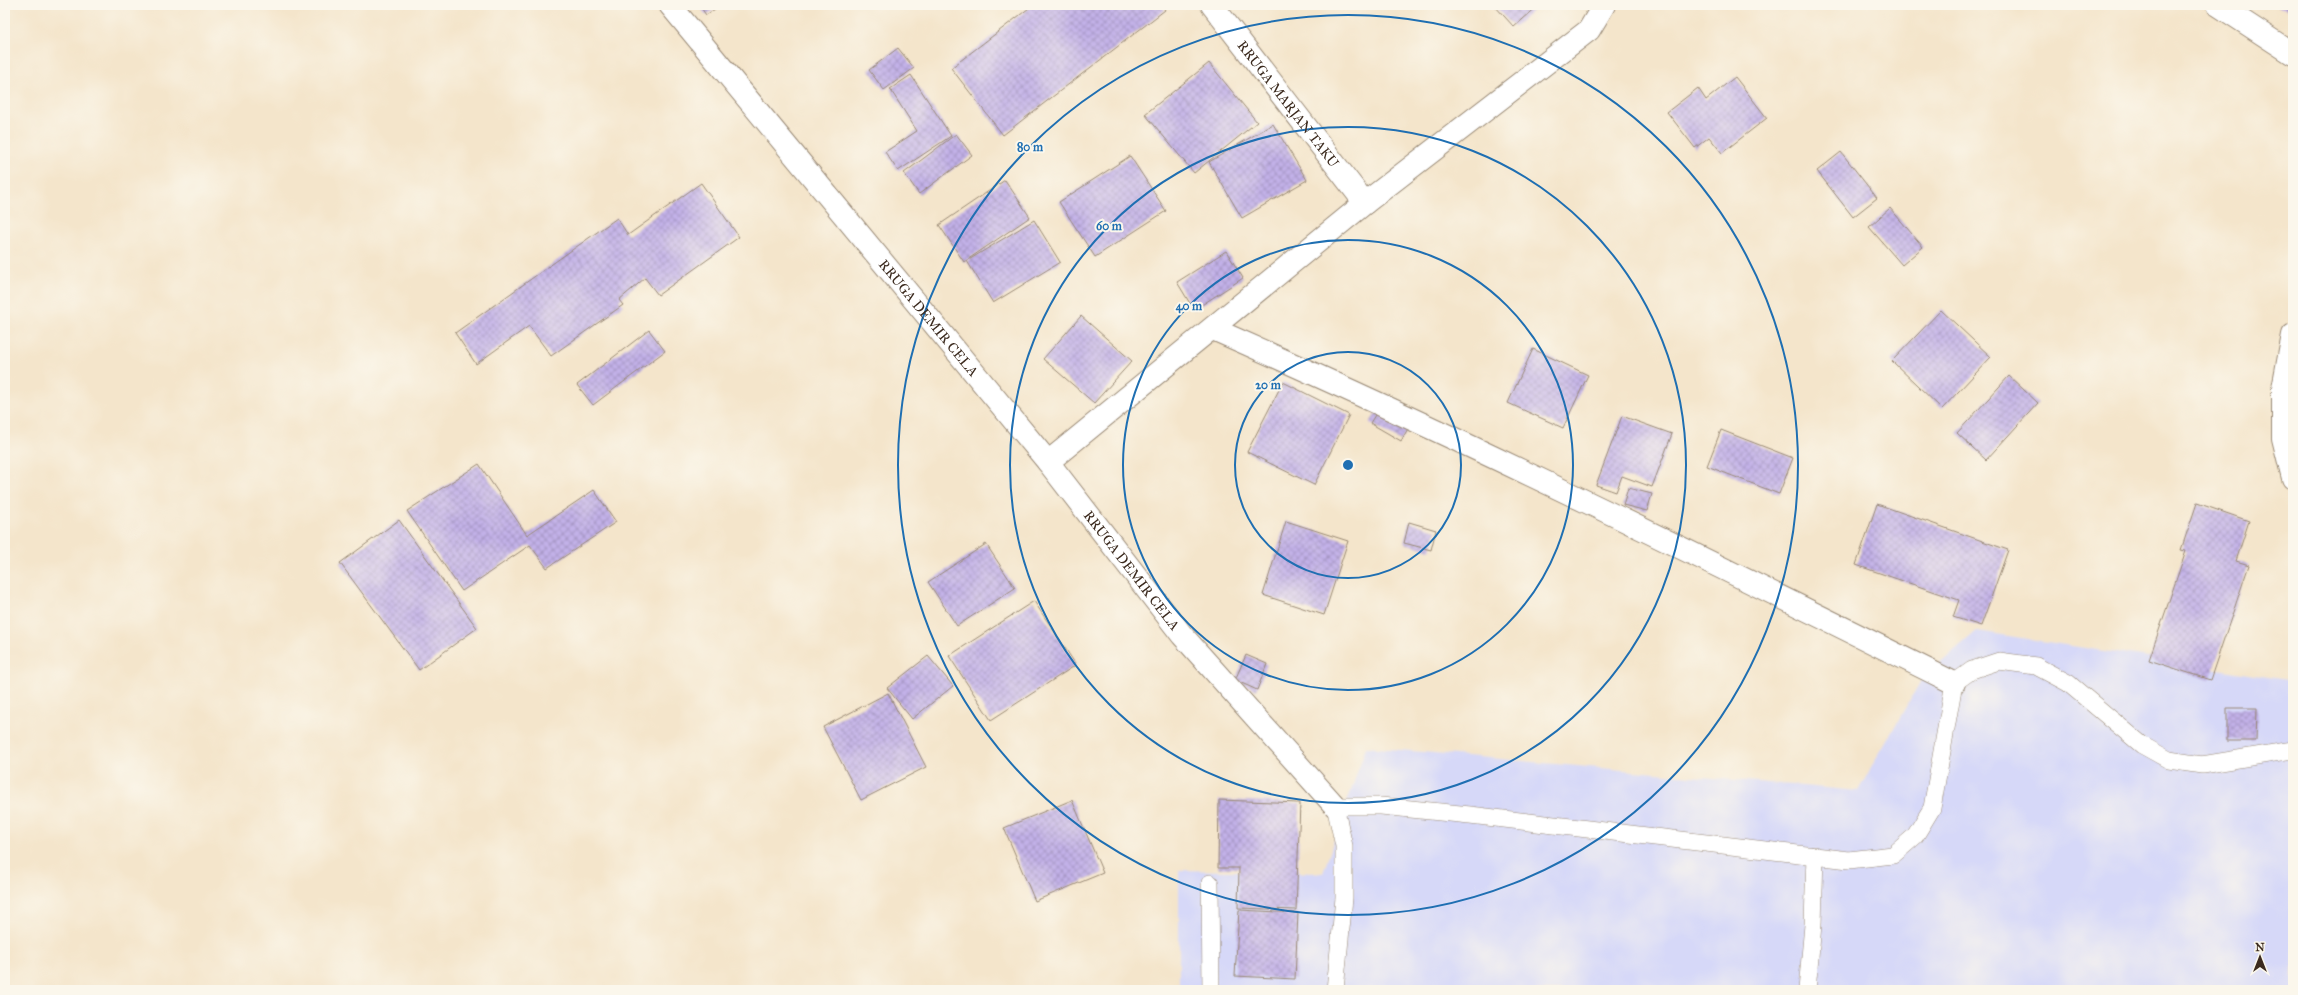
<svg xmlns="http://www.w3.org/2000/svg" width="2298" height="995" font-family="'IM FELL Great Primer',serif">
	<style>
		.built { fill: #d6d8f8 }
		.building { fill: url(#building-cross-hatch) }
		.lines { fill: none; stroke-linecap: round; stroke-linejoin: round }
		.service-casing { stroke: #988874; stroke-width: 18 }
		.minor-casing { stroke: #988874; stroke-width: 24 }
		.service { stroke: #fff; stroke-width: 17 }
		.minor { stroke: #fff; stroke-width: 22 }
		.ring { fill: none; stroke: #1f6fb2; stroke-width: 2 }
		.labels { text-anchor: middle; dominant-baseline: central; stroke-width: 4; stroke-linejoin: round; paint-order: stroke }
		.street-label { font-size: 14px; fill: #3b2a1e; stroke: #fbf7ec }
		.centre { fill: #1f6fb2; stroke: #fbf7ec; stroke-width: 2 }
		.ring-label { font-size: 12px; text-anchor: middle; font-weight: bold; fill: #1f6fb2; stroke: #fbf7ec; stroke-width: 4; stroke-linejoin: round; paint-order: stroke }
	</style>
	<defs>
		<pattern id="building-cross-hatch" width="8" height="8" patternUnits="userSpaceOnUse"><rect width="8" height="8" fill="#c2b1e8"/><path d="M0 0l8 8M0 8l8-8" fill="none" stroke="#9f90bb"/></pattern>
	</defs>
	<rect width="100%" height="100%" fill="#fbf7ec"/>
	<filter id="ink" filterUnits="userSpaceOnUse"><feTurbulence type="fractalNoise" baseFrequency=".025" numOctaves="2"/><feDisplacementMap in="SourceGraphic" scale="8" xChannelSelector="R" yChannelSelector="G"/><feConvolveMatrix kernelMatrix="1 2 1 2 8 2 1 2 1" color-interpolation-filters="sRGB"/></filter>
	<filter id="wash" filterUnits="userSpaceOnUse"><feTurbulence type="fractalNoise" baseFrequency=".012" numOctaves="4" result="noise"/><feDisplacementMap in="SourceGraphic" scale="16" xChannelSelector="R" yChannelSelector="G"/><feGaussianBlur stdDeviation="0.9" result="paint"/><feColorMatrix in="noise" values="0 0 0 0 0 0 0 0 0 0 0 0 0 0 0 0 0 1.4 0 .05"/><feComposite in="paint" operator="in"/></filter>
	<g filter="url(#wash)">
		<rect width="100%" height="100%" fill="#f4e5cb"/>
		<path class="built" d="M1977,631L2293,681V990H1179V870L1323,873L1366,747L1858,791L1923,677Z"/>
		<g id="blocks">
			<path class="building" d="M699,5H721L706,15Z
				M1033,5H1162L1165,10L1003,135L951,68Z
				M1494,5H1539L1514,27Z
				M2275,5H2293V10L2275,6Z
				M898,48L914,68L884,90L869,70Z
				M1209,63L1257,122L1194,173L1145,114Z
				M911,75L951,136L898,171L885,152L917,131L890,89Z
				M1735,77L1767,118L1722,153L1709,137L1695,148L1667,112L1698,88L1706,100Z
				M1273,124L1307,180L1242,218L1209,162Z
				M956,134L972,155L919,194L904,173Z
				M1841,152L1877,198L1853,217L1817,171Z
				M1130,156L1166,211L1095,257L1059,202Z
				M1005,180L1030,217L964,262L939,225Z
				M701,183L739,237L658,295L645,278L619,300L623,305L551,356L529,326L476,364L455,333L617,218L628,235Z
				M1890,208L1923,247L1902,265L1869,227Z
				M1034,220L1060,262L993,303L967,261Z
				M1226,251L1243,278L1194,310L1177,282Z
				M1941,310L1991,357L1942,409L1892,361Z
				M1081,316L1132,361L1094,403L1043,359Z
				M649,330L665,351L593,405L577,385Z
				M1533,349L1588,375L1563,428L1508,403Z
				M2009,376L2038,403L1986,460L1957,433Z
				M1283,382L1349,415L1314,485L1247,452Z
				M1380,407L1410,425L1401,441L1370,423Z
				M1622,416L1672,434L1652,487L1622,476L1616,492L1596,485Z
				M1721,430L1793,458L1779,494L1707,466Z
				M479,464L527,535L594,490L616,522L547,568L530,545L462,591L407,511Z
				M1628,488L1652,494L1647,511L1623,505Z
				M2197,503L2249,521L2236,561L2249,565L2210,680L2149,660L2186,551L2181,550Z
				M1877,504L2008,550L1981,626L1953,617L1959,600L1856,565Z
				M399,520L477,628L419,670L340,563Z
				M1286,521L1348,541L1324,615L1263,595Z
				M1409,522L1436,530L1431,550L1404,543Z
				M986,544L1015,588L957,626L928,582Z
				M1034,601L1076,665L991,720L949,656Z
				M1246,655L1267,664L1257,690L1235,680Z
				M928,656L953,686L912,719L887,688Z
				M888,693L926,767L861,800L823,727Z
				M2227,708H2257L2256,741H2227Z
				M1072,800L1103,873L1035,901L1004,828Z
				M1219,800L1300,803L1296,910L1238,908L1239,868H1218Z
				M1239,910L1298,913L1295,979L1235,976Z"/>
		</g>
	</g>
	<g filter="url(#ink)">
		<use href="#blocks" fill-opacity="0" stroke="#988874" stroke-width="1"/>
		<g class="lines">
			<g class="service-casing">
				<path id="service" d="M1210,883L1211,990
					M1335,990L1344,898V846L1335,806H1381L1470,815L1849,860L1893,855L1915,836L1932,808L1954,683L1972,670L1999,661L2036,666L2068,683L2142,745L2169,760L2202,765L2293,750
					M1807,990L1813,925L1815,855"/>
			</g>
			<g class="minor-casing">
				<g id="minor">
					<path id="s1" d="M670,5L1048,462L1182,635L1335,806"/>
					<path id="s2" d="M1212,5L1365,203"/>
					<path d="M2218,5L2293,54"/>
					<path d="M1213,329C1464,439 1709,561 1954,683"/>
					<path d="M2293,335L2283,388V438L2293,478"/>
					<path d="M1048,462L1365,203L1589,30L1604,5"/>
				</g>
			</g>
			<use href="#service" class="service"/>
			<use href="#minor" class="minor"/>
		</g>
	</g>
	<g class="ring">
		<circle cx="1348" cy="465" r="113"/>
		<circle cx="1348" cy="465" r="225"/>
		<circle cx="1348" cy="465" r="338"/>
		<circle cx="1348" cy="465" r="450"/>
	</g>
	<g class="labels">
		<g class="street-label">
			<text stroke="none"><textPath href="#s2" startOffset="125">RRUGA MARJAN TAKU</textPath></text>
			<text stroke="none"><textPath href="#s1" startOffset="406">RRUGA DEMIR CELA</textPath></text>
			<text stroke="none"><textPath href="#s1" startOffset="730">RRUGA DEMIR CELA</textPath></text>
		</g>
	</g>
	<circle cx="1348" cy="465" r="6" class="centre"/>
	<g class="ring-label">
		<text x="1030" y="151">80 m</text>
		<text x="1109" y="230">60 m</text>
		<text x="1189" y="310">40 m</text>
		<text x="1268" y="389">20 m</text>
	</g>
	<rect width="2298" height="995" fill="none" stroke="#fbf7ec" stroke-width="20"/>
	<g transform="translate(2260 957)" stroke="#fbf7ec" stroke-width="3" paint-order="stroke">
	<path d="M0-3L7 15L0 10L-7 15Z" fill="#3b2a1e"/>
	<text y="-6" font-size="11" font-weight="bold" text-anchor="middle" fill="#3b2a1e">N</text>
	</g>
</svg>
